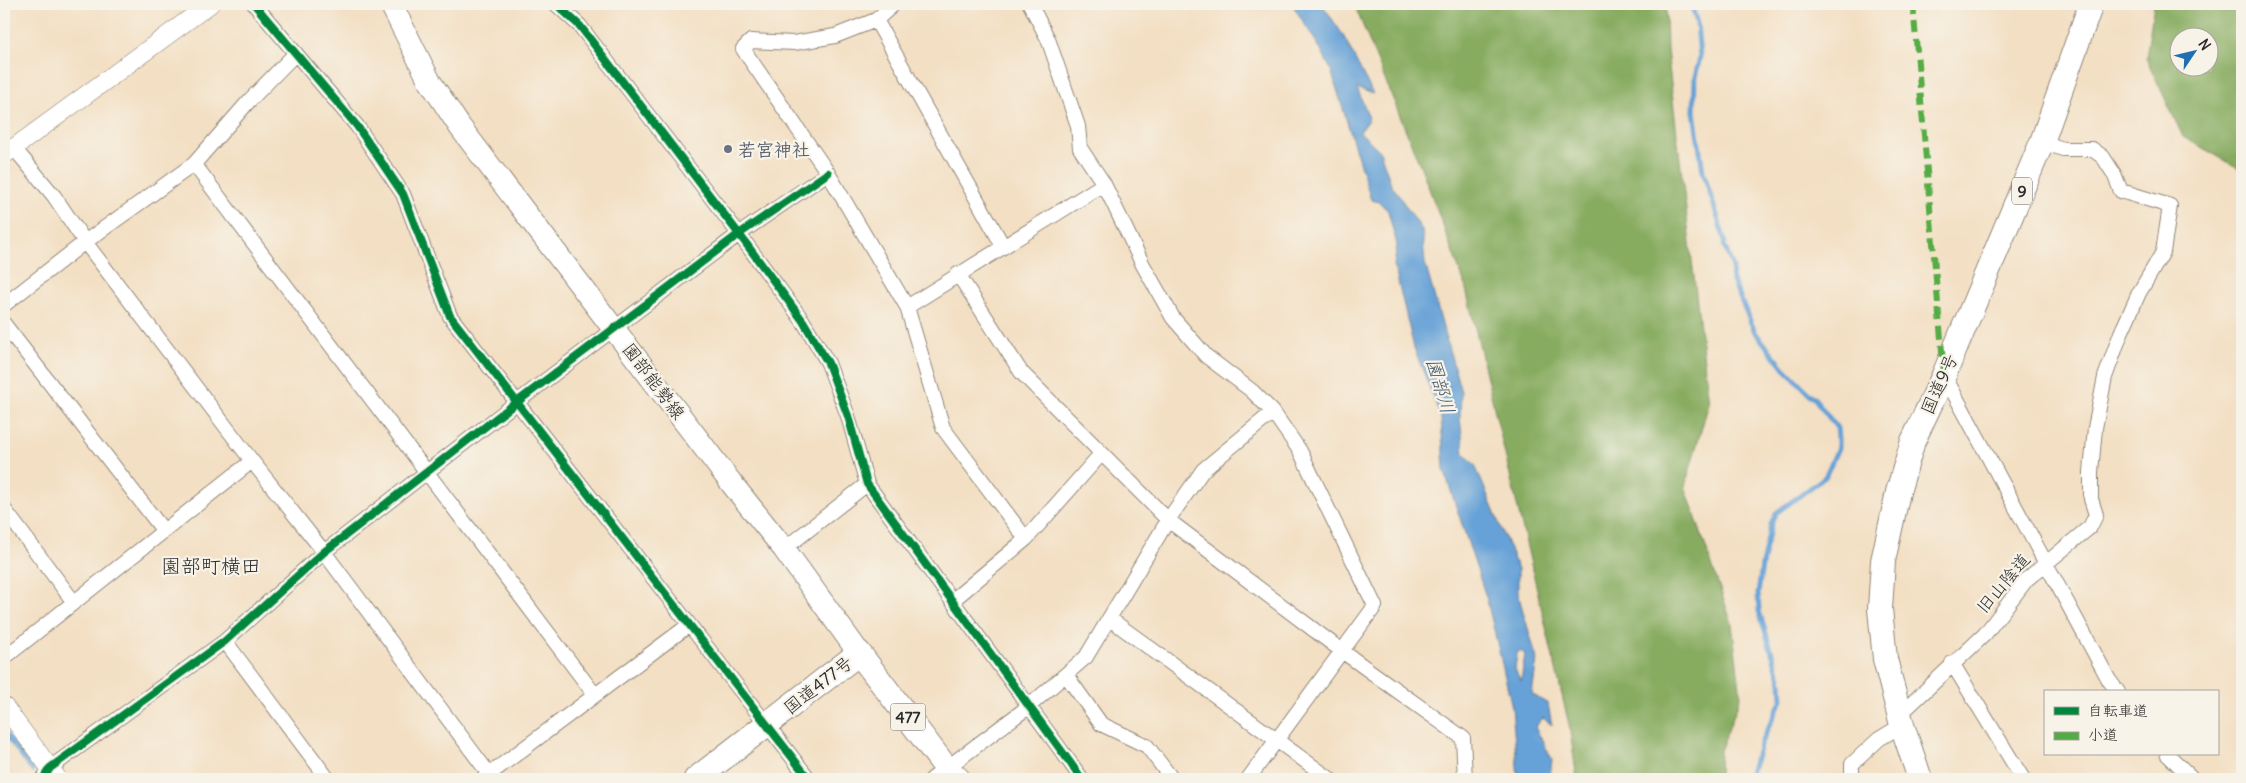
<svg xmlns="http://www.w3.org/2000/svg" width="2246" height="783" font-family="Delius,'Klee One',sans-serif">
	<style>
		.forest { fill: #87ac61; stroke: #596c46; fill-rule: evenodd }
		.water { fill: #66a2d7; stroke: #486681; fill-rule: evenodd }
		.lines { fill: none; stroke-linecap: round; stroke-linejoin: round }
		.stream { stroke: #66a2d7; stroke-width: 5 }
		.minor-casing { stroke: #8f8577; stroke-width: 16 }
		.tertiary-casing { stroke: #8f8577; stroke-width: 19 }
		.primary-casing { stroke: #8f8577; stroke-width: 24 }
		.trunk-casing { stroke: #8f8577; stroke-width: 26 }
		.minor { stroke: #fff; stroke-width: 14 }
		.tertiary { stroke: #fff; stroke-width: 18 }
		.primary { stroke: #fff; stroke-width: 22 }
		.trunk { stroke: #fff; stroke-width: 24 }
		.quiet { stroke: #54ab44; stroke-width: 6; stroke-dasharray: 12 6; stroke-linecap: butt }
		.cycleway-casing { stroke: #f7f3e8; stroke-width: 11 }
		.cycleway { stroke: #00873e; stroke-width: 8 }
		.worship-dot { fill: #6b7280; stroke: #f7f3e8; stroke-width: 2 }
		.labels { text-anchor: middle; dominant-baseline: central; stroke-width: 4.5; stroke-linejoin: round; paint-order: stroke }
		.shield { fill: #f7f3e8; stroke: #686764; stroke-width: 1 }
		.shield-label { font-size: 16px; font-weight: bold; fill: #2b2b2b }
		.worship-label { font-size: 18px; font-weight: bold; fill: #5b616d; stroke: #f7f3e8; text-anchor: start }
		.street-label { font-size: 18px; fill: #2b2b2b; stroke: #f7f3e8 }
		.water-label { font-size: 19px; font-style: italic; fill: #405567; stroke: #f7f3e8 }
		.quarter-label { font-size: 20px; fill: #2b2b2b; stroke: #f7f3e8 }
	</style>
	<rect width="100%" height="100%" fill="#f7f3e8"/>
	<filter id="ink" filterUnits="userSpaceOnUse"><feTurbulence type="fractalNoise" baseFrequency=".02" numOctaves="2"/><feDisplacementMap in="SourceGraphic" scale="10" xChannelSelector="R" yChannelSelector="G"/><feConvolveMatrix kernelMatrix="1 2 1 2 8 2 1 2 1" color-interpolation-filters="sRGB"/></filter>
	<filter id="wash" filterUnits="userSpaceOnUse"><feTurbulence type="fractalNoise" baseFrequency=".0096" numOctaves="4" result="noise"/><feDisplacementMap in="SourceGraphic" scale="20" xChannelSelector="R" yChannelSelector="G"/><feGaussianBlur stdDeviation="1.12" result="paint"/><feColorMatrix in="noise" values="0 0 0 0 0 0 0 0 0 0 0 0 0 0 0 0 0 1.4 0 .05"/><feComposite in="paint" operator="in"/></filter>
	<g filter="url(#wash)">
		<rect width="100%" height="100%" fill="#f3dfc3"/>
		<path class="forest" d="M1354,4H1666L1667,50L1709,403L1685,486L1732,624L1741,696L1720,751L1719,779H1577L1569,725L1465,285L1422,170Z
			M2154,4H2242V170L2183,137L2146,58ZM2178,38H2208V68H2178Z"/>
		<path class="water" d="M1292,4H1322L1343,35L1373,94L1357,88L1369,118L1360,132L1380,151L1391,184L1422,230L1425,263L1461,392L1460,418L1464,453L1475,465L1518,569V594L1537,659L1532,694L1548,704L1552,725L1543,718L1535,727L1552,759L1550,779H1518L1512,707L1487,600L1444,470L1441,417L1414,348L1394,265L1397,245L1388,211L1379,202L1371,200L1331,70L1318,45ZM1520,651L1525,654L1521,681L1515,669L1517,653Z"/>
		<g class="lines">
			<path class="stream" d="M1691,4L1697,23L1700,57L1695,77L1694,112L1703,171L1725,241L1724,245L1733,267L1732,279L1755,332L1784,368L1815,399L1837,428L1838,438V448L1825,477L1776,513L1771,524L1762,565L1758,594L1759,611L1781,682L1782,699L1761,743L1749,779
				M4,732L32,770"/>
		</g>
	</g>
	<g filter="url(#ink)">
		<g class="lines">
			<g class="minor-casing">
				<path id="minor" d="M254,4L357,126L403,194L450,316L809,779
					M556,4L580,26L739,234L803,321L828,363L848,416L867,484L1082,779
					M894,4L876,20L835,36L794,43L751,41L743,49L828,173L907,307L943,428L1026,539
					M1030,4L1048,39L1078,126L1080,148L1104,184L1143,265L1173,318L1206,356L1252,391L1273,412L1300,451L1375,606L1248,779
					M876,20L1003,246
					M13,147L54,196L85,242L252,461L324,552L489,774
					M194,164L595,695
					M958,274L1021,372L1168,520L1342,651L1463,738L1465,779
					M4,305L85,242L194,164L249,101L295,54
					M907,307L1104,184
					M4,324L163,530
					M1944,375L2109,680L2118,692
					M4,509L73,601
					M784,549L867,484
					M953,600L1026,539L1101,454
					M1110,619L1330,779
					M225,641L328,779
					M4,658L252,461
					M1952,663L2023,779
					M1066,675L1101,724L1147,746L1172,779
					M1899,713L1909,706L1985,634L2027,579L2090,527L2096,515L2091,499V472L2095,428L2105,377L2121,333L2139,293L2163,252L2170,206L2121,191L2114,174L2103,157L2092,149H2063L2042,142
					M2167,754L2193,779
					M43,779L50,768L225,641L324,552L517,402L739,234L828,173
					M483,779L689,625
					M932,779L1028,707L1086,657L1168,520L1203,470L1273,412
					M1852,779V764L1879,739L1902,725"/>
			</g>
			<g class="tertiary-casing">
				<path id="tertiary" d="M4,155L210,4
					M4,706L58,779"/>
			</g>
			<g class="primary-casing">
				<path id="primary" d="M391,4L429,80L460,127L732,484L784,549L859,653"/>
			</g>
			<g class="trunk-casing">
				<path id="trunk" d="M696,779L859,653L947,769L958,779
					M1920,779L1902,725L1885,659L1880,609L1883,561L1898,492L1913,441L1944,375L2042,142L2091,4"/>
			</g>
			<use href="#minor" class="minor"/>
			<use href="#tertiary" class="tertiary"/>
			<use href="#primary" class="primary"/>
			<use href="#trunk" class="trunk"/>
			<path class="quiet" d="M1913,4L1944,375"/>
			<g class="cycleway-casing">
				<path id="cycleway" d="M254,4L357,126L403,194L450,316L809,779
					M556,4L580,26L739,234L803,321L828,363L848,416L867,484L1082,779
					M43,779L50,768L225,641L324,552L517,402L739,234L828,173"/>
			</g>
			<use href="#cycleway" class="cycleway"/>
		</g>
	</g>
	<circle class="worship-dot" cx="728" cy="149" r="5"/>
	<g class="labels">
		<g class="shield">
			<rect x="2012" y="177.5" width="20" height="27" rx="4"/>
			<rect x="890.5" y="703.5" width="35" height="27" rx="4"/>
		</g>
		<g class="shield-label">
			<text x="2022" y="191">9</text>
			<text x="908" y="717">477</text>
		</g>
		<g class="worship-label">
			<text x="738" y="149">若宮神社</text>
		</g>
		<g class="street-label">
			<text transform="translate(654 381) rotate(53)">園部能勢線</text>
			<text transform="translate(1939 384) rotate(-66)">国道9号</text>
			<text transform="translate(2003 583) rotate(-50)">旧山陰道</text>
			<text transform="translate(818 685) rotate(-38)">国道477号</text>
		</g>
		<g class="water-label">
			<text transform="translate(1441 386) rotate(74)">園部川</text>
		</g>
		<g class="quarter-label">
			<text x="211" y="565">園部町横田</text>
		</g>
	</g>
	<rect width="2246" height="783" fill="none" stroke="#f7f3e8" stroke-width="20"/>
	<rect x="2044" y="690" width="175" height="65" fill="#f7f3e8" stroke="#a5a39c"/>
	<rect x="2054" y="707" width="25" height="8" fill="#00873e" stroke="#a5a39c"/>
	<text x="2088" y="716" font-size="15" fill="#2b2b2b">自転車道</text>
	<rect x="2054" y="732" width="25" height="8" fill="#54ab44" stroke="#a5a39c"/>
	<text x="2088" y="740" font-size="15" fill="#2b2b2b">小道</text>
	<g transform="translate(2194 52) rotate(55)"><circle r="24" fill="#f7f3e8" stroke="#a5a39c"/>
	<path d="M0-4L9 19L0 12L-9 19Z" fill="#1f6fb2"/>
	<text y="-8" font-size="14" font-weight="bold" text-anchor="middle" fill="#2b2b2b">N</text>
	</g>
</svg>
